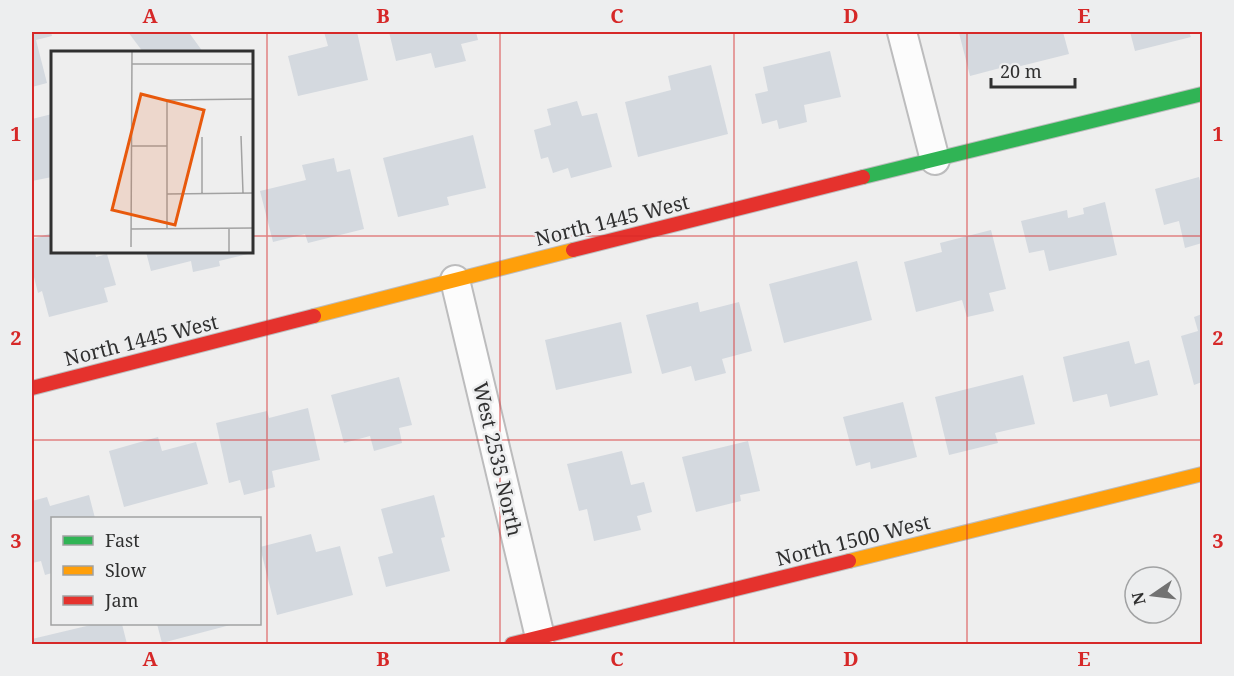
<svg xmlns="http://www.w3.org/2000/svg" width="1234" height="676" font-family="'Noto Serif',serif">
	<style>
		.building { fill: #d4d9df }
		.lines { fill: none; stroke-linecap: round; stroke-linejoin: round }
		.street-casing { stroke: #bcbcbd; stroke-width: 32 }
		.fast-casing { stroke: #bcbcbd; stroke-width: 16 }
		.slow-casing { stroke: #bcbcbd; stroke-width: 16 }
		.jam-casing { stroke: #bcbcbd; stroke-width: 16 }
		.street { stroke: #fcfcfc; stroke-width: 28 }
		.fast { stroke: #30b455; stroke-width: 14 }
		.slow { stroke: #ff9f0a; stroke-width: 14 }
		.jam { stroke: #e5322d; stroke-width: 14 }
		.grid { fill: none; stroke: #d62828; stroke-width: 1.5; stroke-opacity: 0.55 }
		.labels { text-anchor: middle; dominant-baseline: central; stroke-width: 5; stroke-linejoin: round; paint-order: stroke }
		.street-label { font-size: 20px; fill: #303030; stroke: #edeeef }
		.inset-road { fill: none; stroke: #a2a2a2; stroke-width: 1.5 }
		.view { fill: #e8590c; fill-opacity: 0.15; stroke: #e8590c; stroke-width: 3 }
		.inset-edge { fill: none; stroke: #303030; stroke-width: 3 }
		.neatline { fill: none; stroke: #d62828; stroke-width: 2 }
		.grid-label { font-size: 20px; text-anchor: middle; font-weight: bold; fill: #d62828 }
	</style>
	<rect width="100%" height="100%" fill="#eee"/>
	<path class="building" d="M32,32H51L52,36L36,40L47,83L32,87Z
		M128,32H193L190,34L203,52H143Z
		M324,32H357L368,80L298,96L288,56L328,46Z
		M389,32H476L478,40L461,44L466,61L435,68L431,53L396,61Z
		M965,32H1063L1069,54L1005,70L1004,67L970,76L959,33Z
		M1130,32H1189L1191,37L1135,51Z
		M830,51L841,97L804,105L807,122L779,129L777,120L762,124L755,94L768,91L763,67Z
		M711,65L728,134L638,157L625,102L671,90L668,76Z
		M577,101L582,116L597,113L612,167L571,178L568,168L553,173L548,157L541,159L534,130L551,125L547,109Z
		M52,114V177L32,181V119Z
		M473,135L486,188L447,197L449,205L398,217L383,158Z
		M334,158L337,172L350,169L364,229L308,243L305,234L273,242L260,191L306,180L302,165Z
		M1199,177L1202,189V243L1185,248L1179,221L1164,225L1155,189Z
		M1105,202L1117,255L1049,271L1044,250L1029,253L1021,221L1067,210L1068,218L1084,214L1083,208Z
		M991,230L1006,289L989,293L994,311L967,317L962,300L916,312L904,262L942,252L940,243Z
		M52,233V252H95L96,257L107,254L116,285L104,288L108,302L49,317L42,291L38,293L32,269V239Z
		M146,252H252V253L219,261L220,266L193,272L191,261L151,271Z
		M857,261L872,320L784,343L769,284Z
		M698,302L700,312L739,302L752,351L722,359L726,373L695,381L691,366L662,374L646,315Z
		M1202,314V382L1194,385L1181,336L1198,331L1194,317Z
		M621,322L632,373L556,390L545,340Z
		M1129,341L1135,364L1149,360L1158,395L1110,407L1107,394L1073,402L1063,357Z
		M1023,375L1035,424L995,433L998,443L949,455L935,397Z
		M399,377L412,425L399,428L402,443L374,451L370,436L344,443L331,395Z
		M903,402L917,457L871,469L870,462L856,466L843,417Z
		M308,408L320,460L272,471L275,487L244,495L240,480L229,483L216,423L267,411L269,418Z
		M158,437L162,451L196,442L208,484L124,507L109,451Z
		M748,441L760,491L740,495L741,501L696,512L682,457Z
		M622,451L631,485L644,482L652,512L637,516L641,530L594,541L587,509L579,511L567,464Z
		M89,495L95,518H52V573L45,575L41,561L32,563V501L47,497L50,506Z
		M434,495L445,537L441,538L450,571L386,587L378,557L393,553L381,509Z
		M311,534L316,552L340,546L353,595L277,615L260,547Z
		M95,624H122L127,644H32V639Z
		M157,624H234L162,643Z"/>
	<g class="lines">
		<g class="street-casing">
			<path id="street" d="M902,32L935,160
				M455,280L540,637"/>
		</g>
		<g class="fast-casing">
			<path id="fast" d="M863,177L1202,94"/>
		</g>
		<g class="slow-casing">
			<path id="slow" d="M314,316L573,250
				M849,561L1202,474"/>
		</g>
		<g class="jam-casing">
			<path id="jam" d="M573,250L863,177
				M32,388L314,316
				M512,644L849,561"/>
		</g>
		<use href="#street" class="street"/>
		<use href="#fast" class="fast"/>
		<use href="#slow" class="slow"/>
		<use href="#jam" class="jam"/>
	</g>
	<path class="grid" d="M267,32V644M500,32V644M734,32V644M967,32V644M32,236H52M252,236H1202M32,440H1202"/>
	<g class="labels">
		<g class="street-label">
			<text transform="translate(612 220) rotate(-14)">North 1445 West</text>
			<text transform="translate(141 340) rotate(-14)">North 1445 West</text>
			<text transform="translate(498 459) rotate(77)">West 2535 North</text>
			<text transform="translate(853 540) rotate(-14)">North 1500 West</text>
		</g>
	</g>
	<g transform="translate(51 51)">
		<rect width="202" height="202" fill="#eee"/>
		<path class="inset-road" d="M81,13H202V0M190,85L192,142M81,95H116M116,143L203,142M151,143V86M178,177V202M80,178L203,177M116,178V49L203,48M80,196L81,0M0,202H74M86,202H203"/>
		<path class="view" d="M90,43L153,59L124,174L61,159Z"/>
		<rect width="202" height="202" class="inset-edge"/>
	</g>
	<rect width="1234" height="676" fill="none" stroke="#edeeef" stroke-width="66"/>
	<rect x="51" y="517" width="210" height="108" fill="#edeeef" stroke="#a1a2a3" stroke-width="1.5"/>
	<rect x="63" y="536" width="30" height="9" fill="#30b455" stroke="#a1a2a3" stroke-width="1.5"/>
	<text x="105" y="547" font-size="18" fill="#303030">Fast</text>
	<rect x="63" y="566" width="30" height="9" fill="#ff9f0a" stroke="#a1a2a3" stroke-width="1.5"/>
	<text x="105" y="577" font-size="18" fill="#303030">Slow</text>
	<rect x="63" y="596" width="30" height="9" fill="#e5322d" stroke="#a1a2a3" stroke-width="1.5"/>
	<text x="105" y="607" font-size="18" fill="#303030">Jam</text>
	<g transform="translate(1153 595) rotate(256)"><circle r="28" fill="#edeeef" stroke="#a1a2a3" stroke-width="1.5"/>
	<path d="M0-4.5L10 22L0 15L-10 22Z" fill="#727272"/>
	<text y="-9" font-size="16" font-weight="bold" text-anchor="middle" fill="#303030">N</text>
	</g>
	<path d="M991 78v9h84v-9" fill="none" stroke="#303030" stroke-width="3"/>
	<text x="1000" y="78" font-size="18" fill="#303030" stroke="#edeeef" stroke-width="4.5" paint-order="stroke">20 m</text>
	<rect x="33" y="33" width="1168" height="610" class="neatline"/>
	<g class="grid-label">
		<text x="150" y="23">A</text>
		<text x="383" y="23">B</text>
		<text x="617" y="23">C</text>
		<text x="851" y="23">D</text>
		<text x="1084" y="23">E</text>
		<text x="16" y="141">1</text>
		<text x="1218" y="141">1</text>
		<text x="16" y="345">2</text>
		<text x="1218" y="345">2</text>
		<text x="16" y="548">3</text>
		<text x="1218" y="548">3</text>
		<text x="150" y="666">A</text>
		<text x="383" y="666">B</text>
		<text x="617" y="666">C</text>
		<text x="851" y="666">D</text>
		<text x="1084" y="666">E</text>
	</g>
</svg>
